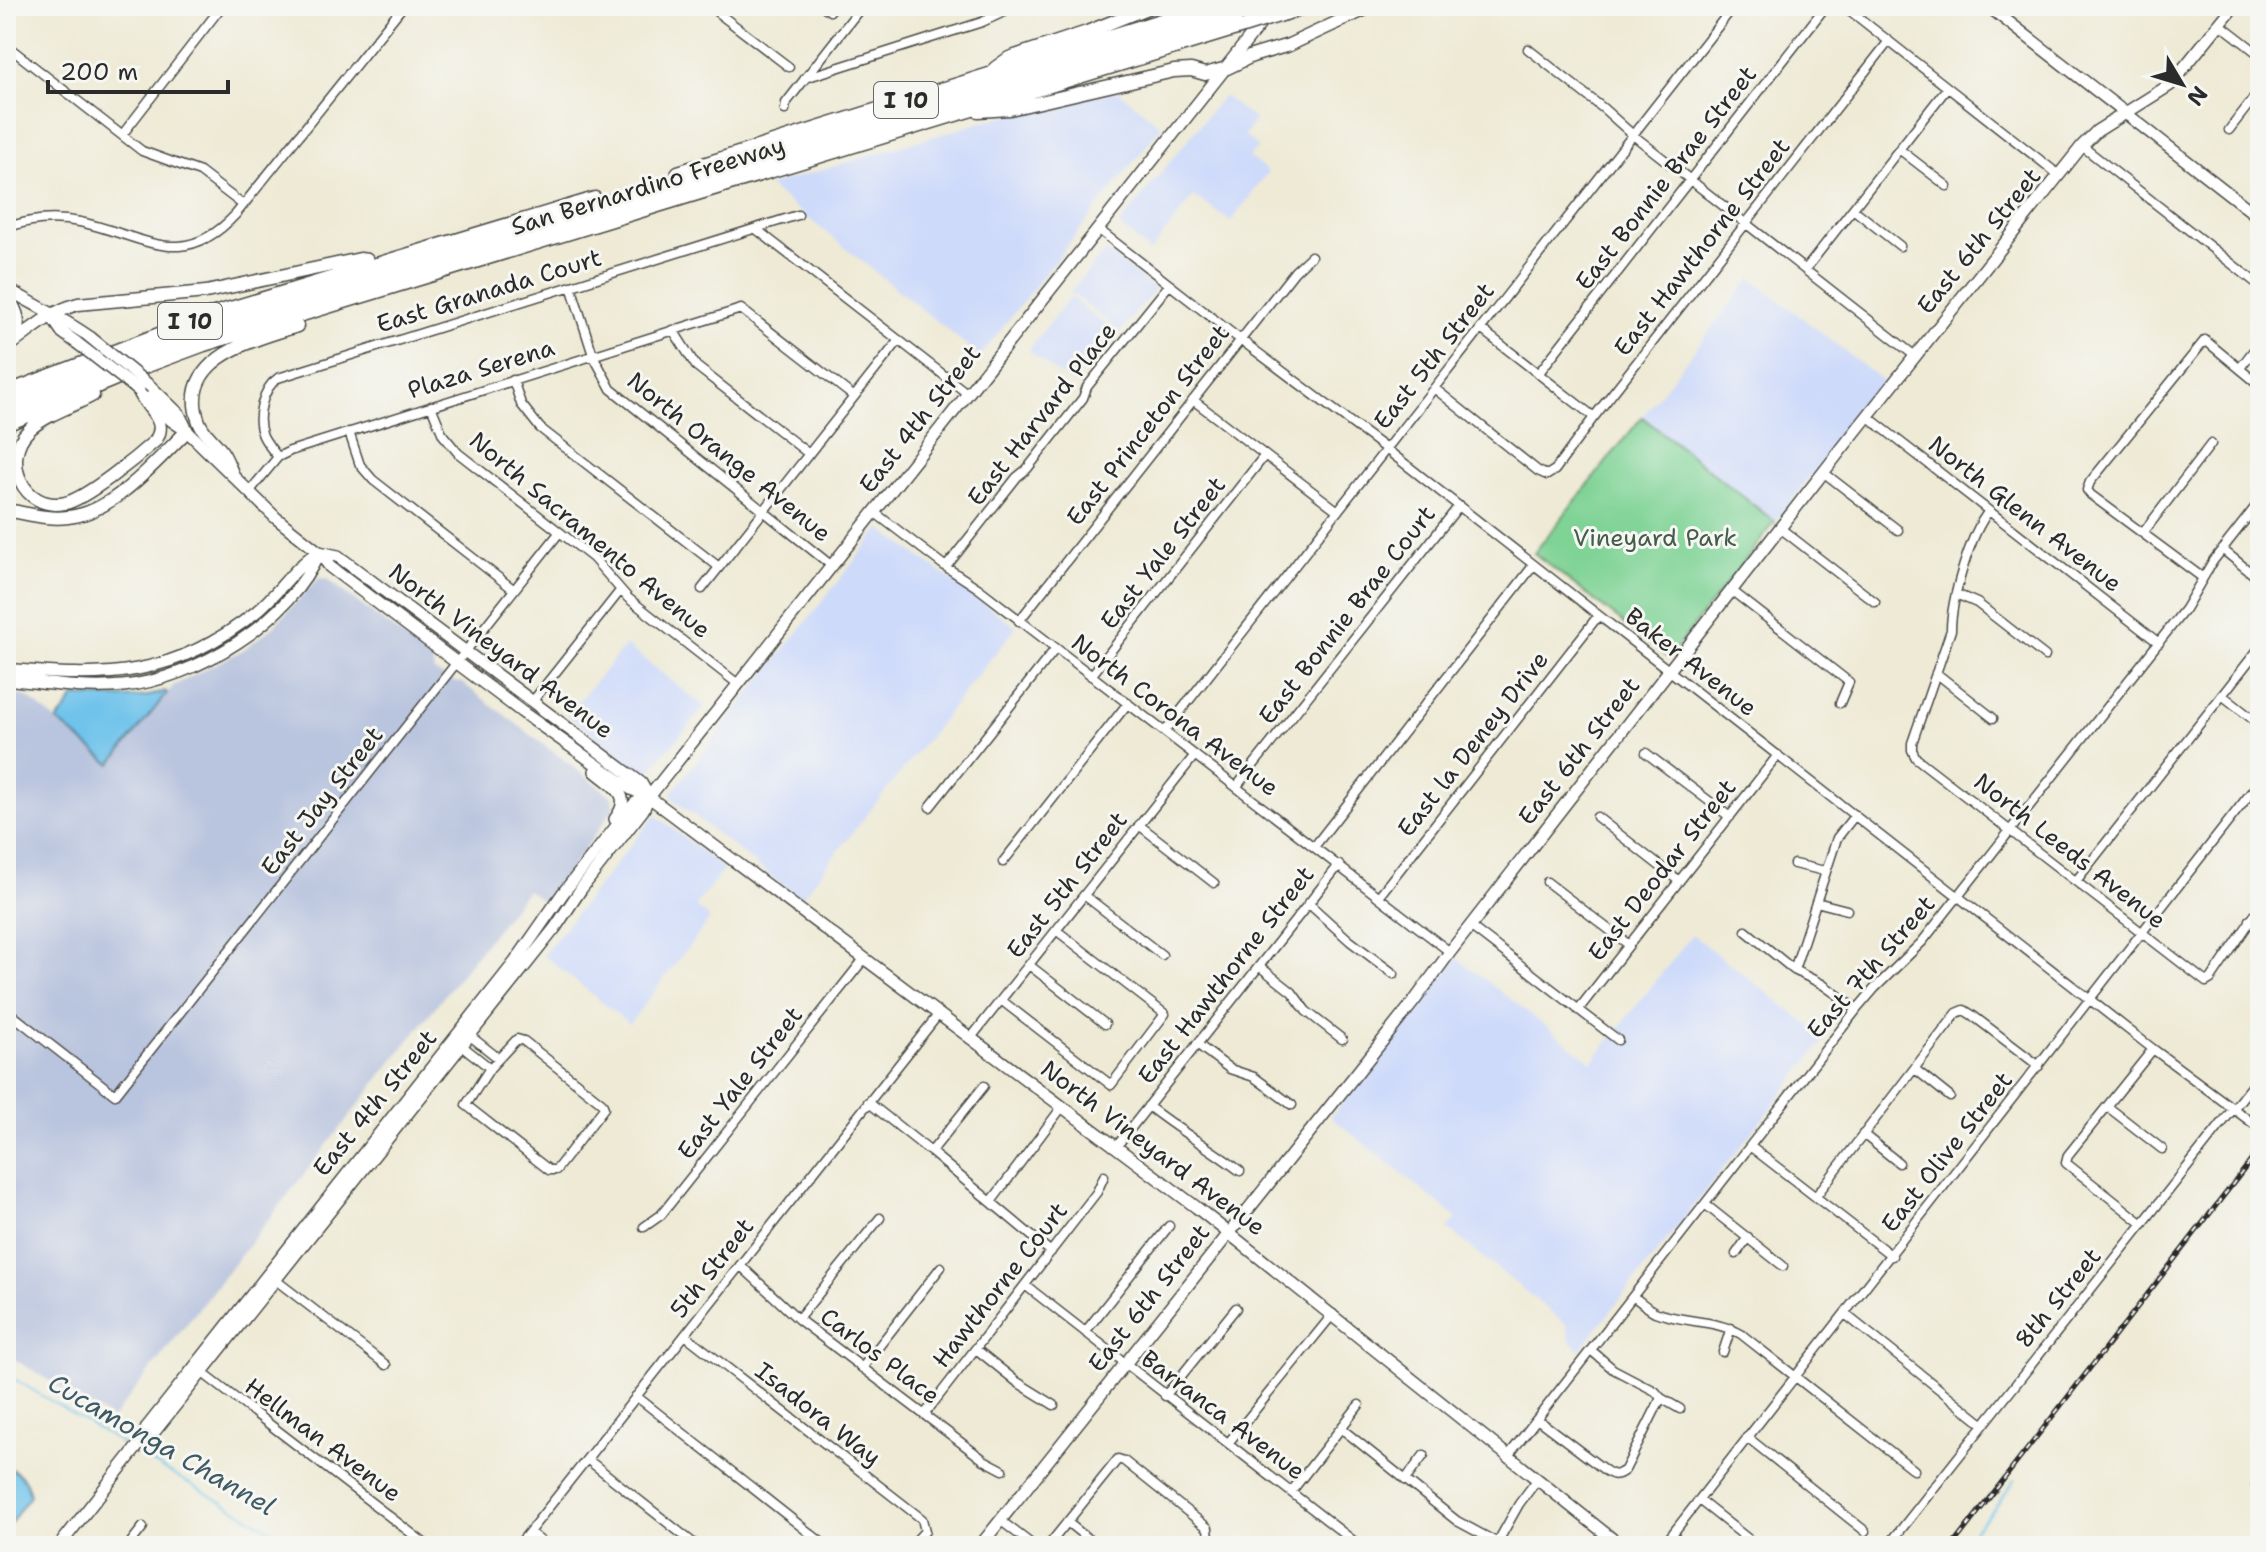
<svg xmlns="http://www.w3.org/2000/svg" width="2266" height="1552" font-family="'Shantell Sans',sans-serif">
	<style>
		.built { fill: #cedafa }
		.industrial { fill: #b9c4de }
		.green { fill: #7fd395; stroke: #557f60; stroke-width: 2 }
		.water { fill: #6fc3eb; stroke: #4d778b; stroke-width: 2 }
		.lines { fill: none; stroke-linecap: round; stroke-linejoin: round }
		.stream { stroke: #6fc3eb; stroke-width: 2 }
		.minor-casing { stroke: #484844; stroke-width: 11 }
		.major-casing { stroke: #484844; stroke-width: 14 }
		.highway-casing { stroke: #484844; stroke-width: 15 }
		.minor { stroke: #fff; stroke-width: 8 }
		.major { stroke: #fff; stroke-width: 11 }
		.highway { stroke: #fff; stroke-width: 12 }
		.rail-casing { stroke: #2b2b2b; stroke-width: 5 }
		.rail { stroke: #f6f6f2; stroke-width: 2; stroke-dasharray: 6; stroke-linecap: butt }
		.major-bridge-casing { stroke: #484844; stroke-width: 14; stroke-linecap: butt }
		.highway-bridge-casing { stroke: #484844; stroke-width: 15; stroke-linecap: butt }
		.major-bridge { stroke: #fff; stroke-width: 11 }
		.highway-bridge { stroke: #fff; stroke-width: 12 }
		.labels { text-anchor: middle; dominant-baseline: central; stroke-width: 6; stroke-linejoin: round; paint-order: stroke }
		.shield { fill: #f6f6f2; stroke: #686867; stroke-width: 2 }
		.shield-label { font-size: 22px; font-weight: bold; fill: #2b2b2b }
		.street-label { font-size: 24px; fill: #2b2b2b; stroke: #f6f6f2 }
		.park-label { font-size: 24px; fill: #445d4b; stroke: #f6f6f2 }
		.water-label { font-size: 26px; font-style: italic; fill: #3f5965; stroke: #f6f6f2 }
	</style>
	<rect width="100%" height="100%" fill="#f6f6f2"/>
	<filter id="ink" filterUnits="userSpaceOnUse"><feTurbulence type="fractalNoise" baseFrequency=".0125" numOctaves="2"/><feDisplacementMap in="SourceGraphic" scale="16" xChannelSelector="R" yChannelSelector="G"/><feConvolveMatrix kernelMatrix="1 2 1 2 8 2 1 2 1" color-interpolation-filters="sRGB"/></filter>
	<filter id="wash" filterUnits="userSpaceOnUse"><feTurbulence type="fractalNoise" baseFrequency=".006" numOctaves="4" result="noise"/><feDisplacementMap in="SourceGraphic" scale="32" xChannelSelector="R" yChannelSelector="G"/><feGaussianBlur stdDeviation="1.8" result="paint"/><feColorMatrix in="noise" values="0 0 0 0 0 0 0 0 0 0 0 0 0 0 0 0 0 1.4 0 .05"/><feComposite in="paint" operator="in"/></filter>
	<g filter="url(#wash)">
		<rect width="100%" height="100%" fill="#eeead5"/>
		<path class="built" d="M1118,91L1162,126L980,356L768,186L999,117Z
			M1223,96L1255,120L1244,135L1258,147L1249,157L1268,172L1231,222L1194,196L1150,252L1119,225Z
			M1105,251L1155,289L1120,332L1070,292Z
			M1751,278L1883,381L1775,522L1642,417Z
			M1070,297L1114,331L1072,384L1030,352V348Z
			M880,528L1016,627L800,899L672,798V792Z
			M626,645L705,707L647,774H643L567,715Z
			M655,815L724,869L695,906L710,919L629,1024L543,955Z
			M1692,935L1826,1038L1580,1350L1569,1339L1567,1325L1448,1229L1457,1218L1331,1117L1457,958L1592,1062Z"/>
		<path class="industrial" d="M319,578L327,579L432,659L434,672L455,682H461L609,794L613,798L614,808L546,903L527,890L112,1419L6,1354V692L27,697L111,764L173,686L243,650L272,628Z"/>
		<path class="green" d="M1642,417L1775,522L1668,658L1534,553Z"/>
		<path class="water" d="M165,691L167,693L111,764L57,721L75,697C102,696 142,702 165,691Z
			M6,1467C20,1472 27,1480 30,1495L6,1530Z"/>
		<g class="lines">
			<path class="stream" d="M6,1374L129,1448
				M137,1454L300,1546
				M1942,1543L1953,1536L1966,1539L1995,1508L2015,1480"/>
		</g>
	</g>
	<g filter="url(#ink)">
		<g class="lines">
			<g class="minor-casing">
				<path id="minor" d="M709,6L789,67
					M823,6L830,11
					M1844,6L2059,175
					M2220,24L2260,55
					M6,45L142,151L200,172L243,205
					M1528,49L1604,109L1633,135L1915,356
					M805,78L982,22L1017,6
					M785,110L786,103L862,6
					M2229,130L2260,90
					M122,135L222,6
					M2082,146L2260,286
					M1899,149L1947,186
					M1853,209L1900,246
					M6,228C30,219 55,217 80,222C143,235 182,273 236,214L403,6
					M756,229L968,394
					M1098,229L1233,334L1386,449L2153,1049L2258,1127L2260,1133
					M1805,270L1947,88
					M571,286L593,355L611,389L832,566
					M1481,329L1594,417
					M673,330L696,366L809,454
					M2240,368L2260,342
					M1538,374L1826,6
					M513,380L521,404L540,428L719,567
					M1434,388L1538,471L1547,475L1555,470L1594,417L1889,41
					M1193,400L1338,511
					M431,406L443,435L458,453L593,558L628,598L738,684
					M1867,416L2159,643
					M349,432L360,465L373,480L513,589
					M278,457C273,451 267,444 263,436C255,418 263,388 278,378L798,215
					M1823,472L1898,530
					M249,492L278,457L290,451L741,309L853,396
					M1989,511C1970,534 1951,600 1951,630L1912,743V750L1916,758L2206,982L2211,979L2260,907
					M874,512L946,567L978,588L1450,952
					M1780,528L1875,602
					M2143,533L2211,444
					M2222,549L2260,580
					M946,567L1017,477L1027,469L1083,398L1087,387L1169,285
					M2203,578L2091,495L2087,490L2090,482L2205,340L2257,383
					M702,589L899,340
					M1731,590L1849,682L1840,703
					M1956,594L1977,603L2045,656
					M1019,621L1295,271L1311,256
					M1936,673L1993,718
					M1091,676L1265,455
					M2222,695L2260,725
					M532,702L620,591
					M1165,731L1734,6
					M1646,753L1730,817
					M1237,786L1458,507
					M930,807L1056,648
					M1597,817L1679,881
					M1139,825L1214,883
					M1314,847L1533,566
					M1003,862L1128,703
					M1794,864L1825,871
					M2076,881L2260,647
					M1547,882L1629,945
					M1084,895L1162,955
					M1379,896L1598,616
					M1816,902L1847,910
					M1308,903L1350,941L1394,974
					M2250,920L2260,928
					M1470,926L1618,1040
					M1746,931L1794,970L1822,984L1857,1009
					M1029,965L1105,1024
					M1259,966L1292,992L1306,1011L1342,1039
					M1794,970L1837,838L1855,815
					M1001,1000L1111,1085L1165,1014L1056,930
					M6,1010L115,1095L559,533
					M1578,1010L1778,755
					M469,1035L498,1058
					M517,1039L524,1041L602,1103L604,1108L556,1170H549L466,1105L490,1068Z
					M970,1039L1195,755
					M1197,1044L1230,1069L1254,1077L1292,1105
					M461,1045L490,1068
					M1915,1069L1950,1097
					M868,1102L931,1152L1051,1252
					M1148,1106C1178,1130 1210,1148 1240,1171
					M2108,1107L2162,1149
					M1863,1134L1899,1163
					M1116,1147L1339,865
					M1751,1147L1892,1256
					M931,1152L984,1086
					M1816,1196L1957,1013L1964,1010L1972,1015L2039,1066
					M991,1202L1062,1107
					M1706,1205L1783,1266
					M2143,1224L2066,1163L2068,1155L2153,1049
					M644,1227L661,1215L864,959
					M1736,1254L1748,1237
					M740,1265L798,1319L984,1460L1003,1470
					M273,1278L386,1365
					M1025,1285L1360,1546
					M1634,1297C1641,1302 1647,1308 1655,1312C1683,1323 1714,1319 1741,1334L1914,1470
					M1845,1314L1983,1424
					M798,1319L880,1218
					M1085,1332L1169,1226
					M685,1335L922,1519L925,1531L911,1546
					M976,1349L1017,1382L1054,1405
					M1592,1351L1613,1369L1655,1391L1661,1398L1680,1409
					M1723,1352L1731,1328
					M862,1368L941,1267
					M200,1371L428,1546
					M636,1396L826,1546
					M1165,1396L1236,1308
					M924,1415L1097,1192L1104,1176
					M1537,1419L1606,1471C1614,1476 1617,1476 1625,1470L1661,1398
					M1342,1429L1457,1521L1498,1543
					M1747,1437L1865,1531
					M1229,1442L1333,1314
					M1508,1456L1857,1009L1875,988L1922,942L2185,609L2213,561L2260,501
					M587,1459L697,1546
					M1405,1480L1424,1455
					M2256,1486L2260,1493
					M1291,1492L1359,1405
					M1699,1500L1757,1546
					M1000,1520L1034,1546
					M1067,1522L1097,1546
					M529,1532L547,1546
					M1496,1545L1519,1504L1537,1480
					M128,1546L143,1527
					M518,1546L938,1015
					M1048,1546L1118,1459L1124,1461L1208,1528L1209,1539L1201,1546
					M1663,1546L2260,781
					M1888,1546L2260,1075"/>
			</g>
			<g class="major-casing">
				<path id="major" d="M1988,6L2260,218
					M6,288C34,305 65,319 91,338
					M51,316L62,332L77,343
					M151,387L179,414L187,430
					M147,398L172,421L187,431L276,518L319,552L330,567L522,712L631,789L649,797L1196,1207L1621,1546
					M319,552L338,556L641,783L649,797
					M6,669C106,679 174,678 256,612C279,593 293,568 318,552
					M6,679C45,683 84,690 123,686C196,679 291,621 319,552
					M595,771C613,787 634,794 615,819
					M142,1441L147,1427L515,962L563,893L635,803L649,797
					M59,1546L141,1442L155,1431L555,928L581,889L643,810L649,797L1265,18
					M980,1546L1415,1000L1450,952L1847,442L2082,146L2097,131L2170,85L2234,6"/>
			</g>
			<g class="highway-casing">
				<path id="highway" d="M1285,14L1310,6
					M995,68L1009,58L1087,32L1152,6
					M978,111L1010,109L1174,71L1191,70L1205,74L1227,68L1252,56L1289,45L1372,6
					M678,172L1205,6
					M6,294C17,311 24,324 10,341
					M6,348C29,332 51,311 78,304L206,292L360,259L367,260
					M6,392L214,313L595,198
					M93,395C74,406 46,414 29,430C0,458 23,512 65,503C86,499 138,456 155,441C170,420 146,410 139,391
					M6,403L155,343L211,324L1240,6
					M6,414L97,375L209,334L1254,13
					M6,425L142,368L204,345L1243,27
					M233,475C229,467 227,459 222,452C215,441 204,435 199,422C176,359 253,340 297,326
					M6,510C26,513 48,520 68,517C113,513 156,461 187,431"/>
			</g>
			<use href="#minor" class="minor"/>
			<use href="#major" class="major"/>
			<use href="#highway" class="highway"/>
			<g class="rail-casing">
				<path id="rail" d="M1952,1546L2260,1149"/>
			</g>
			<use href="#rail" class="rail"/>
			<g class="major-bridge-casing">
				<path id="major-bridge" d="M91,338L151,387
					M77,343L139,391"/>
			</g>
			<g class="highway-bridge-casing">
				<path id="highway-bridge" d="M1254,13L1276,6
					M1243,27L1285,14"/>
			</g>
			<use href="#major-bridge" class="major-bridge"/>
			<use href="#highway-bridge" class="highway-bridge"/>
		</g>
	</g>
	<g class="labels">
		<g class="shield">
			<rect x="874" y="82" width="64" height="36" rx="6"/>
			<rect x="158" y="303" width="64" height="36" rx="6"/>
		</g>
		<g class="shield-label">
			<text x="906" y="100">I 10</text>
			<text x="190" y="321">I 10</text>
		</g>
		<g class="street-label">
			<text transform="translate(1666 178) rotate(-52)">East Bonnie Brae Street</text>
			<text transform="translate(648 186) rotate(-17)">San Bernardino Freeway</text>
			<text transform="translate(1979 241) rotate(-51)">East 6th Street</text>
			<text transform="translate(1702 247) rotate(-52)">East Hawthorne Street</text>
			<text transform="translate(489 291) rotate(-17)">East Granada Court</text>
			<text transform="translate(1434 356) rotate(-52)">East 5th Street</text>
			<text transform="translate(481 369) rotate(-17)">Plaza Serena</text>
			<text transform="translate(1042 414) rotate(-52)">East Harvard Place</text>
			<text transform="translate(920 419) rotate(-52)">East 4th Street</text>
			<text transform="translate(1148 425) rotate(-52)">East Princeton Street</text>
			<text transform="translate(729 457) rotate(39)">North Orange Avenue</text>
			<text transform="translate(2025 514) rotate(38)">North Glenn Avenue</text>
			<text transform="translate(590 535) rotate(40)">North Sacramento Avenue</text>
			<text transform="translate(1163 553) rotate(-52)">East Yale Street</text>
			<text transform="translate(1347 615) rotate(-52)">East Bonnie Brae Court</text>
			<text transform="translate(501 651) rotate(37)">North Vineyard Avenue</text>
			<text transform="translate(1691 662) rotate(38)">Baker Avenue</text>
			<text transform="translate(1175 715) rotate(37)">North Corona Avenue</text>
			<text transform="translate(1473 744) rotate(-52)">East la Deney Drive</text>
			<text transform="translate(1579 751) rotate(-52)">East 6th Street</text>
			<text transform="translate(322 801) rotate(-52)">East Jay Street</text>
			<text transform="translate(2070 851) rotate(38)">North Leeds Avenue</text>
			<text transform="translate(1662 870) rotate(-52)">East Deodar Street</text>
			<text transform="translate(1067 885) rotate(-52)">East 5th Street</text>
			<text transform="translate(1871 967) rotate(-49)">East 7th Street</text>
			<text transform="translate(1226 975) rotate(-52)">East Hawthorne Street</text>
			<text transform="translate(740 1083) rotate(-52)">East Yale Street</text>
			<text transform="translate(375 1103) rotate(-51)">East 4th Street</text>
			<text transform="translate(1153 1148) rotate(37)">North Vineyard Avenue</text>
			<text transform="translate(1947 1152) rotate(-52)">East Olive Street</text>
			<text transform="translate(712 1268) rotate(-52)">5th Street</text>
			<text transform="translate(1000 1285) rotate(-52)">Hawthorne Court</text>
			<text transform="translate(1149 1298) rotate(-52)">East 6th Street</text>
			<text transform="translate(2058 1298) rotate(-51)">8th Street</text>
			<text transform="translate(880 1356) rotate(37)">Carlos Place</text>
			<text transform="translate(818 1414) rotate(38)">Isadora Way</text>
			<text transform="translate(1223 1415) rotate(37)">Barranca Avenue</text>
			<text transform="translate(323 1440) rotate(37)">Hellman Avenue</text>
		</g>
		<g class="park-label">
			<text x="1655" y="538">Vineyard Park</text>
		</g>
		<g class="water-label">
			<text transform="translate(162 1444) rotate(30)">Cucamonga Channel</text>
		</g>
	</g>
	<rect width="2266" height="1552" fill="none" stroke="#f6f6f2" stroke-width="32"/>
	<g transform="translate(2182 84) rotate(128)" stroke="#f6f6f2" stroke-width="6" paint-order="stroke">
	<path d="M0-6L14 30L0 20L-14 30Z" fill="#2b2b2b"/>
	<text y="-12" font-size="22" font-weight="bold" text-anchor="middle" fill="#2b2b2b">N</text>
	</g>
	<path d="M48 80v12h180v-12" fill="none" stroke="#2b2b2b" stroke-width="4"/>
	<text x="60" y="80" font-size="24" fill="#2b2b2b" stroke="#f6f6f2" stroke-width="6" paint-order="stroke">200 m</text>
</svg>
